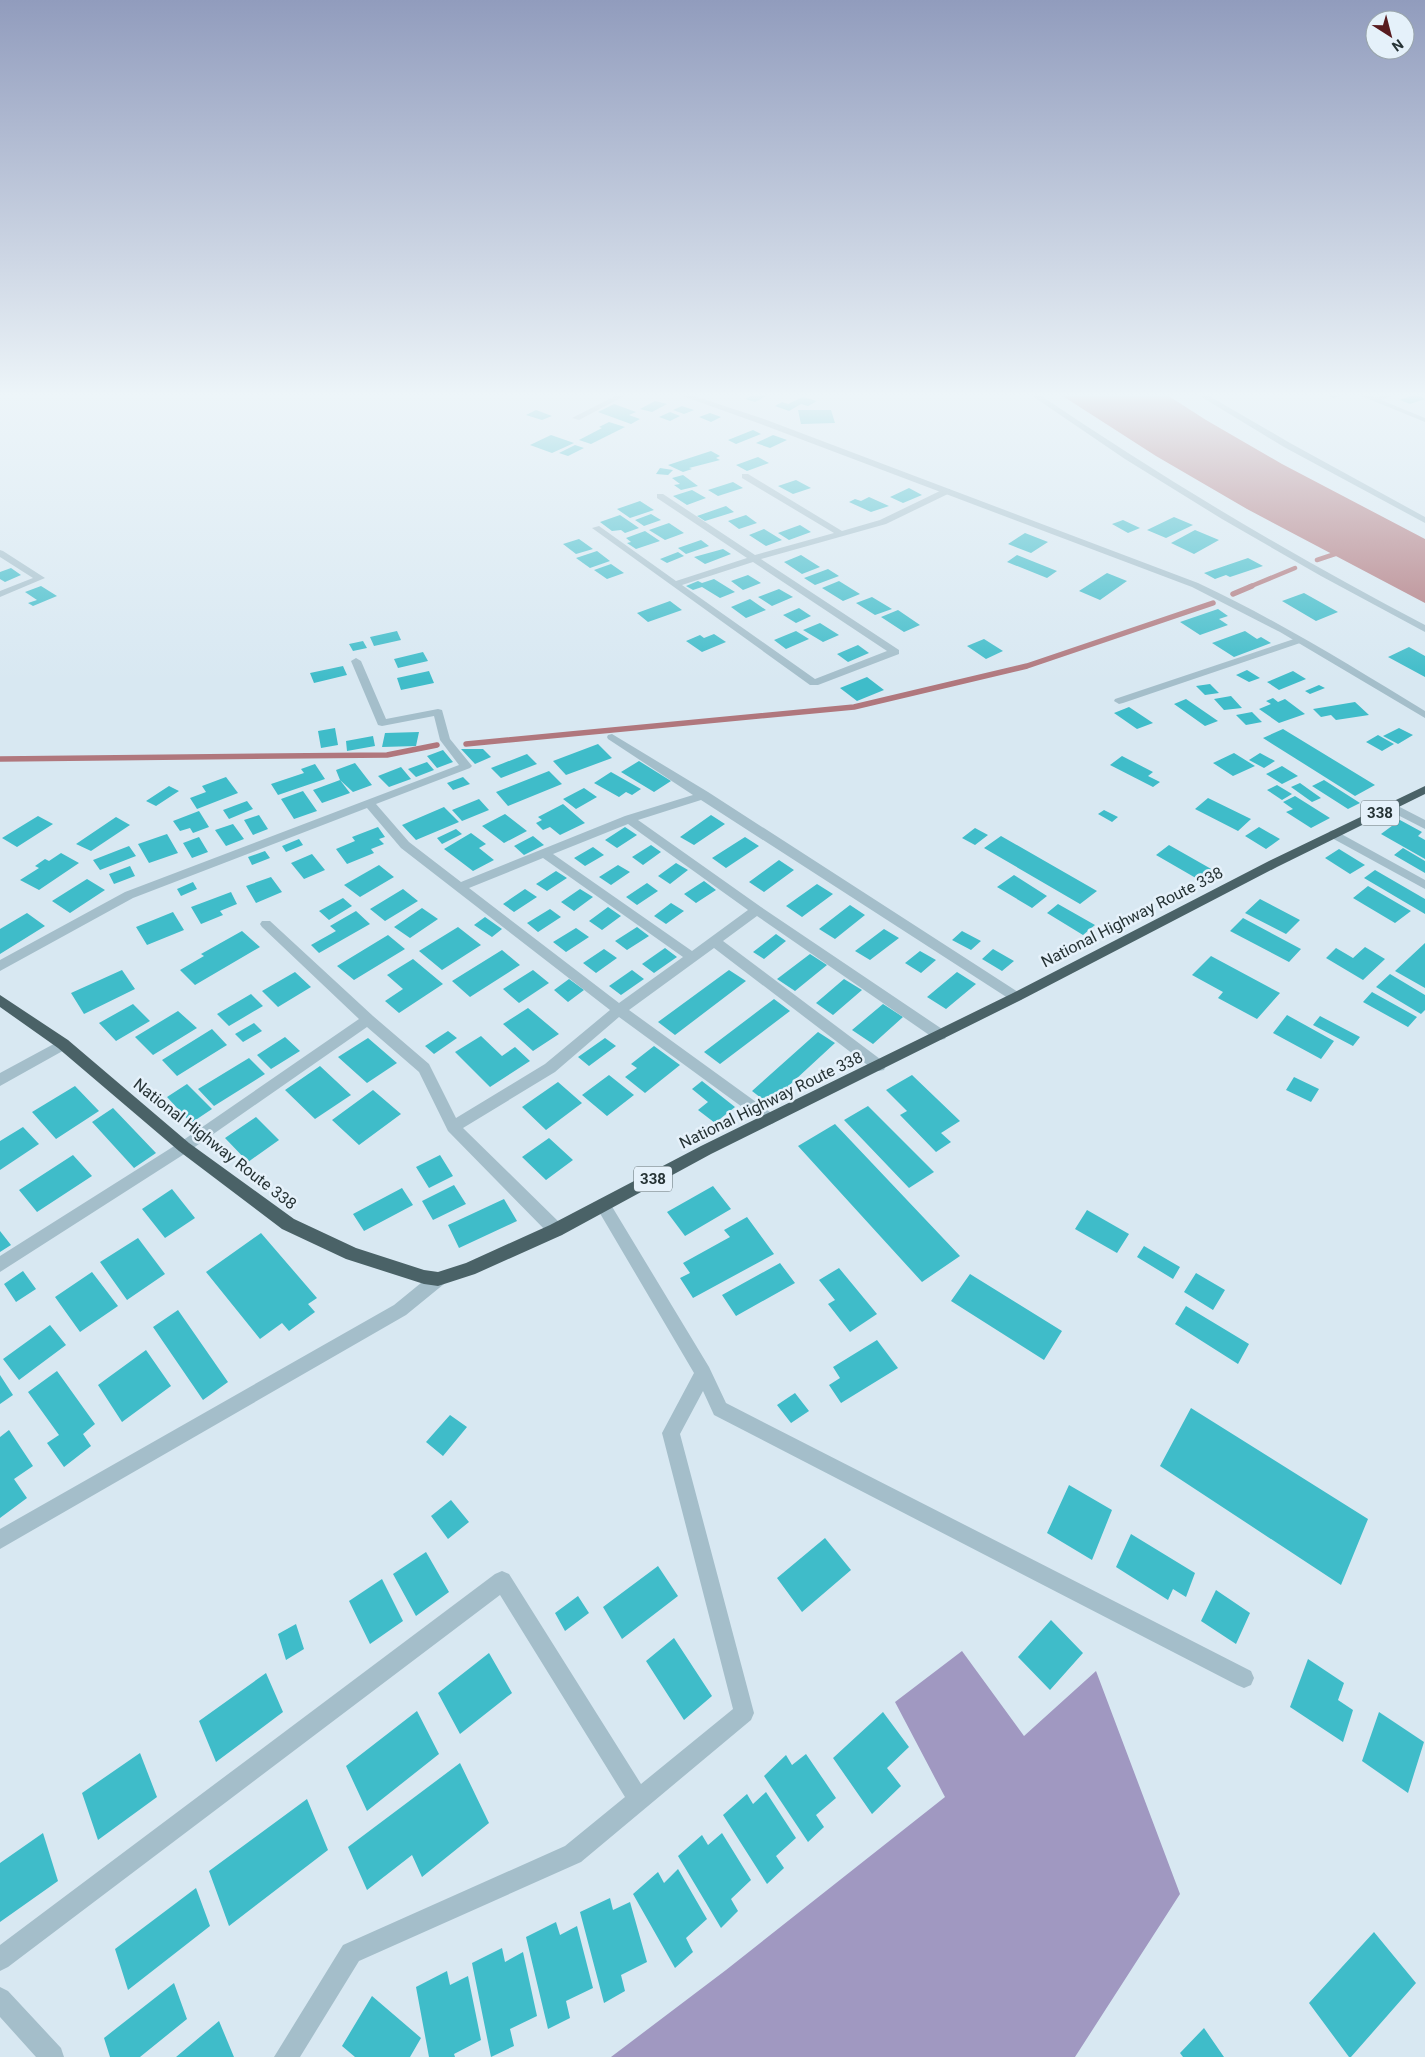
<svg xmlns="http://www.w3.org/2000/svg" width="1425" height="2057" font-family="Roboto,sans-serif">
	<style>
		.green { fill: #a098c1 }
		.water { fill: #b0777d }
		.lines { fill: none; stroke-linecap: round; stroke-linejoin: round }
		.stream-far1 { stroke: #b0777d; stroke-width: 4.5 }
		.stream { stroke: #b0777d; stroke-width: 5.5 }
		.building { fill: #3fbcc9 }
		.service { fill: #a4beca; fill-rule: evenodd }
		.minor { fill: #a4beca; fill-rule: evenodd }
		.tertiary { fill: #a4beca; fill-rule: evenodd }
		.trunk { fill: #4a6267; fill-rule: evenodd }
		.labels { text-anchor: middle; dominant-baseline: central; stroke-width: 5; stroke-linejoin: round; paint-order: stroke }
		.shield { fill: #e5f1fa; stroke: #5f6c70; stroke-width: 1 }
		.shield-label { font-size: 15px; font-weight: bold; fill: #263335 }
		.street-label { font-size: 16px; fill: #263335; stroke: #e5f1fa }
	</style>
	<rect width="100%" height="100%" fill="#d8e8f2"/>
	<path class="green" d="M962,1651L1024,1736L1096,1671L1180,1894L1075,2057H611L726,1970L945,1797L895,1702Z"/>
	<path class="water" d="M1058,393H1164L1206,420L1282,464L1425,539V603L1247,509L1156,456Z"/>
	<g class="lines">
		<path class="stream-far1" d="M1317,560L1341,552
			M1249,587L1295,568"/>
		<path class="stream" d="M1233,594L1252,586
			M466,744L854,707L1027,666L1213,603
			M0,759L387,755L437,745"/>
	</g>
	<path class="building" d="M757,393H773L755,402L745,399Z
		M1321,393H1349L1334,398Z
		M1416,394L1425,399L1410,404L1400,400Z
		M803,397L817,401L808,406L801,404L789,411L775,406L782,402L788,404Z
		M655,401L667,404L652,412L640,409Z
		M614,404L636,412L629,415L640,419L631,424L598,412Z
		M682,406L694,410L684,414L673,410Z
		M536,410L552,416L542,420L526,415Z
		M798,410H831L835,423L801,424Z
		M670,412L680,416L670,421L659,417Z
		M710,413L721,417L711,422L699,417Z
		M609,422L625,427L591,444L579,440L602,428L599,427Z
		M753,430L761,434L736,444L728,440Z
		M551,435L574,443L552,453L530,445Z
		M773,435L787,440L770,448L756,443Z
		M575,445L584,448L568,456L559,453Z
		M711,451L720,456L716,458L720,460L689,468L692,469L683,472L668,465Z
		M758,457L769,463L747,471L736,465Z
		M660,468L673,470L668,475L656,474Z
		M683,475L698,486L681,490L674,485L680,484L672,478Z
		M796,480L811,488L793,494L778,486Z
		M733,482L743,488L718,496L708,490Z
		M909,488L922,495L903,503L890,497Z
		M692,490L706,498L687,505L673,496Z
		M869,497L889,506L871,512L849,502L855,499L861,501Z
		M640,501L654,510L630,518L617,509Z
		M726,506L734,512L705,521L697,516Z
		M651,514L661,520L644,526L635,520Z
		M620,515L639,528L625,533L621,530L612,531L600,522Z
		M746,515L757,523L739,529L728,521Z
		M1174,517L1193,525L1166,538L1147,530Z
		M1123,520L1140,528L1128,533L1112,524Z
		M669,523L684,533L665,540L649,530Z
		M800,525L811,532L789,540L778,533Z
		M764,529L782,540L766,546L749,535Z
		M1195,530L1219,540L1194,554L1171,543Z
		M645,531L660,541L636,549L627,543L631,542L626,538Z
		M1025,533L1048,542L1031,553L1008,544Z
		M579,539L593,549L576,554L563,544Z
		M701,540L709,546L686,554L678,548Z
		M723,549L731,554L705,564L694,557Z
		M597,551L610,561L590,568L576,558Z
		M678,552L684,556L667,563L660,559Z
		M801,555L820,567L802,574L784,562Z
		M1017,555L1057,571L1047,578L1007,562Z
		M1248,558L1263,566L1230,577L1226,575L1215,579L1204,573Z
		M611,564L624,573L607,579L594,570Z
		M11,568L21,575L5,582L0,579V572Z
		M828,569L839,576L815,585L804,578Z
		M1107,573L1127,581L1100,600L1079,591Z
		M748,575L761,583L743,590L731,581Z
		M714,579L735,592L720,598L702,587L693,590L686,586L698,581L702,583Z
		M839,581L860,594L843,601L822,588Z
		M41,586L57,596L33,606L28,603L37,600L25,592Z
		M779,589L793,597L772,606L758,597Z
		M1304,593L1338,612L1316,621L1282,601Z
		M872,597L892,609L875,615L856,603Z
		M750,599L766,610L746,618L731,607Z
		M670,601L682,610L648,622L637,613Z
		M799,608L811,616L796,623L783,615Z
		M1218,609L1228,616L1219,619L1228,625L1200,635L1180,622Z
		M898,610L920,625L904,632L881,617Z
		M820,623L839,635L823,642L803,630Z
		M397,631L401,640L374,646L370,637Z
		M796,631L809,639L786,649L774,640Z
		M1245,631L1257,639L1261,637L1271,643L1234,657L1212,643Z
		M714,634L726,642L702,652L686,641L700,635L704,638Z
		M984,639L1003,651L986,659L967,646Z
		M363,641L367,648L353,651L349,644Z
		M858,645L869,653L848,662L837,654Z
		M1409,647L1425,656V677L1388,657Z
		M423,652L428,661L398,668L394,659Z
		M343,666L347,675L314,683L310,673Z
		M1247,670L1260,678L1249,682L1236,675Z
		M429,671L434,683L401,690L397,678Z
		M1293,671L1306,679L1279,690L1267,682Z
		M867,677L884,690L857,701L840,688Z
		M1210,684L1219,693L1205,695L1196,686Z
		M1319,685L1325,688L1310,694L1305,691Z
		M1231,696L1242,708L1224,710L1214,699Z
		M1273,698L1278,702L1285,699L1305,714L1279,723L1259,709L1271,704L1266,701Z
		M1186,699L1218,721L1205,726L1174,704Z
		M1355,702L1369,715L1336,720L1331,715L1321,717L1313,709Z
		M1129,707L1153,723L1137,729L1114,713Z
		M1252,712L1262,722L1246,725L1236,715Z
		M335,728L338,745L321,748L318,731Z
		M1399,728L1413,735L1398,744L1383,736Z
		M1283,729L1375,785L1355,796L1263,738Z
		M419,732L416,746L382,747L385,733Z
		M1378,735L1394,744L1382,751L1366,742Z
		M373,736L375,746L347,751L346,741Z
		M598,744L612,758L566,775L553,761Z
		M461,749H483L491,757L475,764Z
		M443,750L453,762L437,768L427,756Z
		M1234,753L1255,766L1233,776L1213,763Z
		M1260,753L1275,761L1264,768L1249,760Z
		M527,754L537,764L501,778L491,768Z
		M1122,756L1153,772L1148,776L1160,782L1153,787L1110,765Z
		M639,761L671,781L654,792L621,772Z
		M427,762L434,770L416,777L408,769Z
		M355,763L372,785L353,792L340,780L336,770Z
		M315,764L325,779L278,795L271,784L304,773L301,769Z
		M1282,766L1298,776L1282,784L1266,774Z
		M401,767L411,779L389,787L378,776Z
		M549,771L562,784L508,806L496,792Z
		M611,772L641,789L632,795L626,792L619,797L594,783Z
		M226,777L238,793L197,809L190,798L206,792L202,786Z
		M463,777L470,784L453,790L447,783Z
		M340,780L350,793L322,803L313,790Z
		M1324,780L1360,803L1348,809L1312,786Z
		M1300,783L1321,798L1312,802L1291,787Z
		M1277,785L1292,794L1282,800L1267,790Z
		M169,786L179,791L156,806L146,801Z
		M584,788L597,797L576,809L563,799Z
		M303,791L317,811L294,819L281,799Z
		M1295,796L1330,818L1311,828L1286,812L1293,809L1283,802Z
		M1208,798L1251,819L1238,831L1195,809Z
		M479,799L489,810L462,821L452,810Z
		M247,801L253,809L229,819L223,810Z
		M563,804L585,823L560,835L550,827L543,830L536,823L542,820L538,817Z
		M444,807L459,822L416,840L402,825Z
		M1104,810L1118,817L1112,822L1098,814Z
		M199,811L209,827L193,833L190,828L180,831L173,821Z
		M505,814L527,831L504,843L482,826Z
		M259,815L268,829L253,835L244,820Z
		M711,815L725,824L694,845L680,837Z
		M38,816L53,824L17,847L2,838Z
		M116,817L130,825L91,851L76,844Z
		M1400,820L1422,832L1418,836L1425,840V859L1381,834Z
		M233,824L244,839L226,846L215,830Z
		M378,827L385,837L379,839L384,844L371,849L374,853L347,864L336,849L355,841L352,837Z
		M625,827L637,835L617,848L605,840Z
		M1259,827L1280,839L1266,849L1245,836Z
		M975,828L988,835L975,845L962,838Z
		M456,829L462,834L442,844L437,838Z
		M471,833L486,844L479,848L494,860L473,871L444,849Z
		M167,834L178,853L149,863L138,844Z
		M533,836L544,845L524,855L514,846Z
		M1001,836L1097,891L1080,904L984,848Z
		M199,837L208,852L192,858L183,843Z
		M745,837L759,846L726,868L712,858Z
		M299,839L303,845L286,852L282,846Z
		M651,845L661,852L643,865L632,857Z
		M1169,845L1213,870L1201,881L1156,855Z
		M129,846L136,856L100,870L93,860Z
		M593,847L604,855L585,866L574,858Z
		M1403,848L1425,861V873L1394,855Z
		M1339,849L1365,865L1350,874L1325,858Z
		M265,851L270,858L252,865L248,857Z
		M61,853L79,863L39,890L20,880L39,868L35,866L45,859L49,861Z
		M312,854L325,870L304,879L291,863Z
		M779,860L794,870L764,892L749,882Z
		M676,863L688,870L670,884L658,876Z
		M379,865L394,877L360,897L344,885Z
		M618,865L630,872L611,885L599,877Z
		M130,866L135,876L114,884L109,874Z
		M1375,870L1425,899V914L1364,878Z
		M556,871L567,878L547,891L536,884Z
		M1014,875L1047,896L1032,908L997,887Z
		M271,877L282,892L256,903L246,886Z
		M87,879L105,890L70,913L52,901Z
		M704,881L716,890L696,903L684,894Z
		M193,882L197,889L181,896L177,889Z
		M647,883L658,891L637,905L626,897Z
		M817,884L833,894L802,917L786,906Z
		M1368,886L1411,911L1395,923L1353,898Z
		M403,889L418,901L385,921L370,909Z
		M525,889L537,897L514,912L503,904Z
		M580,889L593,897L574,911L561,902Z
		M231,892L237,904L220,911L223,915L201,924L191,907Z
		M343,898L352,906L329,920L319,911Z
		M1260,899L1300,920L1286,934L1245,913Z
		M671,903L684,911L666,924L654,916Z
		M1058,904L1095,925L1083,935L1047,913Z
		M850,905L865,915L835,939L819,929Z
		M608,907L621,916L602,930L589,921Z
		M422,908L438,919L410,938L394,927Z
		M550,909L561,917L538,932L527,923Z
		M356,911L370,924L319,953L311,945L336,931L330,926Z
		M173,912L184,930L147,945L136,927Z
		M27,913L45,926L0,954V929Z
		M485,917L502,929L492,937L474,925Z
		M1243,918L1301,949L1289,962L1230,931Z
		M458,927L481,945L442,970L419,951Z
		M637,927L649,936L627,950L615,941Z
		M576,928L589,937L566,952L553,942Z
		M884,929L899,938L870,960L855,951Z
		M242,931L260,947L195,985L180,970L204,956L201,954Z
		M962,931L981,941L971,950L952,940Z
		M776,934L786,941L764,959L753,952Z
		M388,935L405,949L354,980L337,966Z
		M1425,943V988L1395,971Z
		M1365,947L1385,959L1363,980L1326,958L1336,948L1353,958Z
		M665,948L677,957L654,973L642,964Z
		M604,949L617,958L596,973L583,963Z
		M993,949L1014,961L1002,971L982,959Z
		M502,950L520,965L470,997L452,981Z
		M920,951L936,960L921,973L905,963Z
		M810,954L827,965L795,991L777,979Z
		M1211,956L1280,993L1257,1019L1218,998L1223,992L1192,975Z
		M413,959L443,984L399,1013L385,1001L403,989L387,975Z
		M122,970L135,989L84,1014L71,993Z
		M533,970L549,983L519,1003L503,989Z
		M632,970L644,979L621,995L609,986Z
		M729,970L746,981L675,1035L658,1022Z
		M295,972L311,987L278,1007L262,991Z
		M957,972L976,984L946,1009L927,997Z
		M1390,974L1425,995V1010L1421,1014L1376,987Z
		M569,979L584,990L568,1002L554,990Z
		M844,979L862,990L833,1015L816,1003Z
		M1372,992L1417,1017L1408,1027L1363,1002Z
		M251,994L263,1006L229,1026L217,1014Z
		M774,999L790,1011L720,1064L704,1052Z
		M133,1004L150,1021L116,1041L99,1023Z
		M883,1004L903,1017L873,1044L852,1030Z
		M528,1008L559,1034L533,1051L503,1024Z
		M178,1011L197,1028L153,1055L135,1037Z
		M1287,1015L1334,1041L1321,1059L1273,1033Z
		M1320,1016L1360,1037L1353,1046L1313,1025Z
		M254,1023L262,1031L243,1042L235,1034Z
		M212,1029L227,1045L177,1076L162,1060Z
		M448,1031L457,1038L434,1054L425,1046Z
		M818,1032L835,1043L769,1104L752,1091Z
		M481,1036L502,1056L515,1047L530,1061L490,1087L455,1052Z
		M285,1037L300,1051L271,1069L257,1055Z
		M368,1038L397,1063L367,1083L338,1057Z
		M605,1038L616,1046L589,1066L578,1057Z
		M654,1046L680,1065L645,1093L625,1077L637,1068L631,1064Z
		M249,1058L265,1074L214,1106L198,1089Z
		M320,1066L351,1095L315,1119L285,1090Z
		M609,1075L634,1095L607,1116L582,1095Z
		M912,1075L960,1121L941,1133L951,1142L936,1152L900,1115L907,1111L886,1090Z
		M1294,1077L1319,1089L1311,1102L1286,1090Z
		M702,1081L735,1107L715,1123L698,1110L708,1102L692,1089Z
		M558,1082L582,1103L546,1130L522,1107Z
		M187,1084L212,1109L191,1123L167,1097Z
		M75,1086L99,1111L56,1139L32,1112Z
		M373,1090L401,1114L359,1145L332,1120Z
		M868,1106L934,1172L909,1188L844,1120Z
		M113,1108L156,1153L134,1168L92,1122Z
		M256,1117L279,1140L248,1162L225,1138Z
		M835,1124L960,1256L922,1282L798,1146Z
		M23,1127L39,1144L0,1170V1141Z
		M549,1138L573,1160L546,1180L522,1157Z
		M73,1155L92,1176L37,1212L19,1190Z
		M440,1155L453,1176L429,1188L416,1167Z
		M454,1185L466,1204L433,1220L422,1201Z
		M713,1186L731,1209L685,1236L667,1212Z
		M402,1188L413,1205L364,1231L353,1214Z
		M172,1189L195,1218L165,1238L142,1209Z
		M504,1199L517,1221L459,1248L448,1225Z
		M1087,1210L1129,1234L1117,1253L1075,1229Z
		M747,1217L774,1254L693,1298L680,1278L690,1273L683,1263L730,1237L724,1230Z
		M0,1231L11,1245L0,1252Z
		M261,1233L317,1298L308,1304L315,1312L289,1331L282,1323L260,1339L206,1272Z
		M138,1238L165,1274L127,1300L100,1262Z
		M1144,1246L1180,1267L1173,1279L1137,1257Z
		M780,1263L795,1283L736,1316L722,1295Z
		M839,1268L877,1314L850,1332L828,1304L835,1300L819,1280Z
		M23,1271L36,1289L16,1302L4,1284Z
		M92,1272L118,1306L80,1332L55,1297Z
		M1196,1273L1225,1290L1213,1310L1184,1292Z
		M970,1274L1062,1331L1044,1360L951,1301Z
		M1186,1306L1249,1344L1238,1364L1175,1324Z
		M178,1310L228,1382L203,1400L153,1327Z
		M50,1325L66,1345L19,1380L3,1359Z
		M877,1340L898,1368L841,1403L829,1385L840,1378L833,1367Z
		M146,1350L171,1386L122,1422L98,1385Z
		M57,1371L95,1424L83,1434L91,1446L64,1467L47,1443L59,1435L28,1392Z
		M0,1375L13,1395L0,1404Z
		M795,1393L809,1411L791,1423L777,1405Z
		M1191,1408L1368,1519L1341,1585L1160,1466Z
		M450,1415L467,1427L443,1456L426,1442Z
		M9,1430L33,1466L14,1479L27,1498L0,1518V1437Z
		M1069,1485L1112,1510L1092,1560L1047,1533Z
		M451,1500L469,1522L448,1539L431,1516Z
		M1131,1534L1195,1573L1186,1597L1173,1589L1168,1600L1116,1567Z
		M825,1538L851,1570L802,1612L777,1578Z
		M426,1552L449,1592L416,1616L393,1574Z
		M658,1566L678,1596L622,1639L603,1607Z
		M382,1579L403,1621L370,1644L349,1601Z
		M1216,1590L1250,1613L1236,1644L1201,1621Z
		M578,1596L589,1613L565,1631L555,1613Z
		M1051,1620L1083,1653L1050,1690L1018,1657Z
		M296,1624L304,1649L286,1660L278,1634Z
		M674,1638L712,1696L684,1720L646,1661Z
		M489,1653L512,1693L460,1734L438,1693Z
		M1308,1659L1344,1683L1338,1700L1353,1710L1343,1742L1290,1707Z
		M266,1673L283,1712L216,1762L199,1721Z
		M417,1711L439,1754L367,1811L346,1766Z
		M883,1712L909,1747L887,1768L901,1786L872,1814L833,1758Z
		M1379,1712L1424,1742L1408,1793L1362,1761Z
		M140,1753L157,1797L98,1840L82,1793Z
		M806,1754L836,1798L816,1815L824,1827L808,1842L764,1776L786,1755L792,1765Z
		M460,1763L489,1823L422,1877L412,1855L367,1890L348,1847Z
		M766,1792L796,1838L776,1856L784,1868L767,1884L723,1815L747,1794L753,1804Z
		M307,1799L328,1850L229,1926L209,1871Z
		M43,1833L58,1881L0,1922V1863Z
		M722,1833L751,1880L731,1899L738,1911L721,1928L678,1856L702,1835L708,1845Z
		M678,1869L707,1919L686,1938L693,1952L675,1968L633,1894L658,1872L664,1883Z
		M196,1888L210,1926L128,1990L115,1949Z
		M610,1898L613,1910L630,1902L647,1962L621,1975L625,1991L604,2003L580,1912Z
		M556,1922L560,1935L577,1926L593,1988L566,2001L570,2018L548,2029L526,1937Z
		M1374,1932L1416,1983L1351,2057H1349L1309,2003Z
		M502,1948L505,1962L523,1952L537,2016L510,2029L514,2046L491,2057L472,1963Z
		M447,1971L450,1985L468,1976L481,2040L454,2054L455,2057H429L416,1987Z
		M174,1983L187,2019L140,2057H110L104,2038Z
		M372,1996L421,2038L410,2057H355L342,2046Z
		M219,2021L234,2057H176Z
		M1204,2028L1224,2057H1183L1180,2053Z"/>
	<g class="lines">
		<path class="service" d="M621,393H630L579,420L572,418Z
			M1028,393H1037C1162,478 1291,555 1425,625V632L1321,576L1222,519L1125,459Z
			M1195,393H1204L1290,443L1425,517V523L1284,447Z
			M1392,803L1425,820V829L1388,810L1386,807L1388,804Z"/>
		<path class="minor" d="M1354,393C1362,393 1368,397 1375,397C1380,398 1391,393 1400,393L1381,400L1425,418V422Z
			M742,474H748L842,531L880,520L944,489H950V493L886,524L761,559L899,650V654L818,685H810L592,528L599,526L676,581L747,558L657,498V494H663L755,555L834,533L742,478ZM753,562L887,651L815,679L682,585Z
			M0,550L3,551L45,578L0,597V591L33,578L0,557Z
			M1300,637L1305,640L1303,642L1123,703L1119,704L1114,701L1115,699Z
			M356,658L361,661L386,719L438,709L442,710L450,739L472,766L470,768L376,804L409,842L461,882L625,816L693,795L608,739L607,737L608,735L612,734L708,792L1021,994L1023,997L1021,1000H1011L701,800L638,820L761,907L945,1031L947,1035L945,1039L940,1040L935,1039L757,916L723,941L884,1062L886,1066L884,1070L879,1071L874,1070L714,948L629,1010L774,1115L776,1119L774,1123L769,1125L764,1123L619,1017L555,1072L463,1128L562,1225L564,1230L562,1235L556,1237L550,1235L448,1131L419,1072L367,1027L189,1151L0,1272V1256L179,1143L359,1019L262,927L260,924L262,921H270L373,1016L429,1064L456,1118L545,1064L610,1010L401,848L367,808L133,898L0,971V960L125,892L459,765L440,740L434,716L382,726L378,725L351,661ZM628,824L748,910L692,951L553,854ZM543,858L683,957L619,1003L469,888Z
			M1334,830L1425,880V889L1330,837L1328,834L1330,831Z
			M63,1039L68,1040L70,1044L68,1048L0,1086V1073Z
			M603,1198L608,1200L709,1367L726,1403L1251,1671L1254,1678L1251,1685L1244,1688L1237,1685L714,1415L703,1391L680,1434L754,1713L751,1720L581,1862L359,1961L300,2057H274L343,1945L565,1846L625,1797L500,1595L8,1967L0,1971V1945L495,1574L502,1571L509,1574L641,1784L733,1709L662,1433L694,1373L598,1210L595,1205L598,1200Z
			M438,1272L444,1274L446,1279L444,1284L406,1315L0,1549V1529L394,1305L432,1274Z
			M0,1987L8,1991L61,2048L64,2057H36L0,2017Z"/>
		<path class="tertiary" d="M674,393H685L764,419L1198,583C1277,620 1351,666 1425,711V718L1280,632L1192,587L758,423Z"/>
		<path class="trunk" d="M1425,786V794L1277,867L1021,1000L711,1154L562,1235L475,1274L438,1286L424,1284L346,1259L282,1229L179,1151L58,1048L0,1007V995L68,1040L189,1143L294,1219L356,1248L424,1270L438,1272L466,1263L550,1225L701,1146L1011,994L1269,861Z"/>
	</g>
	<linearGradient id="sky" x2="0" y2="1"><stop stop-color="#919cbd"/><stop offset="0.58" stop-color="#edf5f9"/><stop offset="1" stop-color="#edf5f9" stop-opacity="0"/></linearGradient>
	<rect width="1425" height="681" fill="url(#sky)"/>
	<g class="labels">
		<g class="shield">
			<rect x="1361" y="800.5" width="38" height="25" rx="4"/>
			<rect x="634" y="1166.5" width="38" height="25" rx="4"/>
		</g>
		<g class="shield-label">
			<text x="1380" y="813">338</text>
			<text x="653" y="1179">338</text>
		</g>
		<g class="street-label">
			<text transform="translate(1132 917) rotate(-27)">National Highway Route 338</text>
			<text transform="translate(771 1100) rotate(-26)">National Highway Route 338</text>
			<text transform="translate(215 1144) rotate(38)">National Highway Route 338</text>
		</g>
	</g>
	<g transform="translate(1390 35) rotate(144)"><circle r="24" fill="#e5f1fa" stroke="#99a5ab"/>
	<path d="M0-4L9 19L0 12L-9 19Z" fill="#581b1f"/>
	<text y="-8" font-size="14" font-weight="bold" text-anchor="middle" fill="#263335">N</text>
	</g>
</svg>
